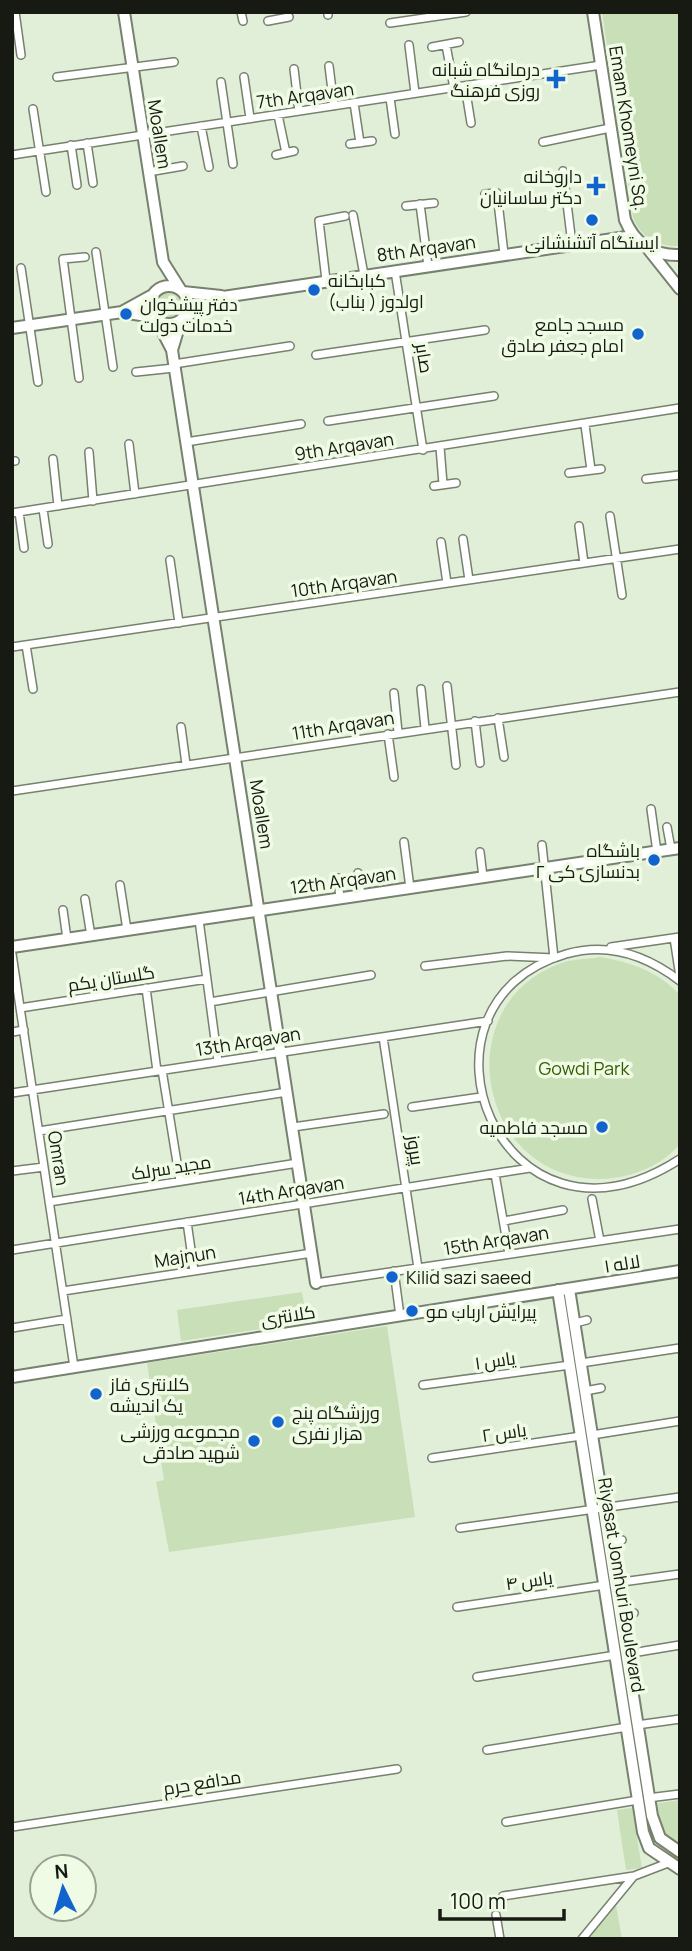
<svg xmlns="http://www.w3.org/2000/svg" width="692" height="1951" font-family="Manrope,Cairo,sans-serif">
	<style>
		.green { fill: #c9dfb8 }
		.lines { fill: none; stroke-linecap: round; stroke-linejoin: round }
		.street-casing { stroke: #76816e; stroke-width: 10 }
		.secondary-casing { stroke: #76816e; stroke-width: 14 }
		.street { stroke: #fff; stroke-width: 7 }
		.secondary { stroke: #fff; stroke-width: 10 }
		.poi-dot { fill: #1163cd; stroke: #effbe5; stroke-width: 2.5 }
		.labels { text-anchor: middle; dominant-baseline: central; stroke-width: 7; stroke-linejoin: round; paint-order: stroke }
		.poi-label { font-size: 18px; fill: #161a12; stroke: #effbe5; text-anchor: end }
		.street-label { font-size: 18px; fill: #161a12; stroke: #effbe5 }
		.park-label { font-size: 18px; fill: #365d01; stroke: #effbe5 }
	</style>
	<rect width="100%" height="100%" fill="#e1eed8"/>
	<path class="green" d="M602,12H680V246C658,247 642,238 633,218Z
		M155 306a13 13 0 1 1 26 0a13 13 0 1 1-26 0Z
		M600,957C631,962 659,972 680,995V1144C661,1166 633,1177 604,1179C475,1183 444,997 568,961C578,959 590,959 600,957Z
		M302,1292L307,1322L181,1341L177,1310Z
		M387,1326L415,1517L169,1552L156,1482L164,1480L147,1363Z
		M680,1800V1846L666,1839L653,1804Z
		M632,1808L642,1868L626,1870L617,1810Z
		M615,1900L622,1939H589Z"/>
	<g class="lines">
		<g class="street-casing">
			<path id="street" d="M15,12L21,55
				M241,12L243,21
				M328,12V15
				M268,21L289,17
				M390,23L466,12
				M409,45L415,93
				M446,45L454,88
				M432,47L459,42
				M329,66L334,106
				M294,69L299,111
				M57,77L174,62
				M244,77L250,118
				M221,82L233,164
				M465,86L471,123
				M390,98L395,134
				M354,103L360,143
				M33,109L46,192
				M278,115L286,153
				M201,126L209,167
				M543,142L610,128
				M87,143L93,183
				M350,144L372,141
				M71,145L77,185
				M12,155L601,65
				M276,155L294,151
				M563,171L572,244
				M148,172L183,166
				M485,194L497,193L504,254
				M420,204L428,266
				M406,206L434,203
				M353,215L364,275
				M96,252L113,367
				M21,268L38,382
				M395,271L423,450
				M326,280L319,221L345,216
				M316,355L485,330
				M174,364L290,346
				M136,372L174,368
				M79,378L63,259L85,257
				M328,421L494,396
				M585,425L591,470
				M186,442L301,424
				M129,444L135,494
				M440,447L443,484
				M89,452L93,501
				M53,459L58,506
				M12,461H15
				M569,473L601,469
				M646,479L680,475
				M434,486L456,483
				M43,509L48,544
				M19,512L24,548
				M12,513L680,408
				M610,516L622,595
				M579,526L584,563
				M463,539L469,580
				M441,542L447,583
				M170,560L179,623
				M26,645L33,689
				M12,647L680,549
				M447,686L456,765
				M421,689L425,728
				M394,693L398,732
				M498,718L504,757
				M475,721L480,763
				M181,727L186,764
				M388,734L394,777
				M12,791L680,692
				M651,809L657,852
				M667,827L671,849
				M404,842L410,888
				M480,852L483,877
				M358,873L361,896
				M338,878L340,899
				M120,885L127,930
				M85,899L91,936
				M63,910L67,939
				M199,920L218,1062
				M674,938L680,977
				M611,947L680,937
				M12,954L74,1367
				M425,966L507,956L554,958L542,845
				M680,981C646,955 608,942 566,954C394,1004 500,1276 680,1159
				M146,988L157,1071
				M210,1002L371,975
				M20,1008L207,979
				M12,1032L24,1030
				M383,1037L418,1268
				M162,1070L180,1181
				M12,1093L488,1021
				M412,1107L481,1097
				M293,1127L384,1114
				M39,1131L287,1092
				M12,1171L44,1167
				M495,1174L509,1254
				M592,1199L600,1241
				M49,1202L298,1163
				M504,1221L563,1210
				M187,1222L194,1271
				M12,1250L530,1168
				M394,1271L400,1316
				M316,1283L680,1229
				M63,1291L312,1253
				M575,1323L587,1320
				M12,1328L67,1319
				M581,1363L680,1348
				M423,1385L570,1365
				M585,1391L601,1388
				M592,1435L680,1421
				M432,1458L581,1436
				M460,1528L680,1497
				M609,1542L622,1540
				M615,1583L680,1574
				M457,1607L605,1585
				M620,1616L634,1613
				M626,1654L680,1645
				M477,1677L616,1655
				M637,1725L680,1719
				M487,1750L627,1727
				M648,1798L680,1794
				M506,1822L638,1800
				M12,1827L397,1769
				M503,1896L634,1876L668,1863
				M496,1915L500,1939
				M582,1939L633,1877"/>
		</g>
		<g class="secondary-casing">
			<path id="secondary" d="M124,12L163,262L180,289
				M593,12L625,220C635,244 654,256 680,255
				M649,250L680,289
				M150 305a19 19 0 1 1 38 0a19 19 0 1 1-38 0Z
				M183,292L221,296
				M122,312L151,296
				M184,317L223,297L633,236
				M156,319L172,350L316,1283
				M12,328L122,312L153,317
				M172,350L181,320
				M12,947L680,848
				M569,1289L652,1816L660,1838L680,1852
				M558,1290L643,1832L649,1848L680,1869
				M12,1377L680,1271"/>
		</g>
		<use href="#street" class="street"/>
		<use href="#secondary" class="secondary"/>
	</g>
	<g class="poi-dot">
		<path d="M552.5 68.5h7v7h7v7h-7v7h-7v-7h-7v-7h7z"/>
		<path d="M592.5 175.5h7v7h7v7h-7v7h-7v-7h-7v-7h7z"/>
		<circle cx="592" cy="220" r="7"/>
		<circle cx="314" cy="290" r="7"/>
		<circle cx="126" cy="314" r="7"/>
		<circle cx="638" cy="334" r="7"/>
		<circle cx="654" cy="860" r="7"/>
		<circle cx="602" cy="1127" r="7"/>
		<circle cx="392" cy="1277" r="7"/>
		<circle cx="412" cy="1311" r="7"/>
		<circle cx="96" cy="1394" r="7"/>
		<circle cx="278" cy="1422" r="7"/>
		<circle cx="254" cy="1441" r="7"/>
	</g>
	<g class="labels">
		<g class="poi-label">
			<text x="540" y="69">درمانگاه شبانه<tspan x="540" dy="21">روزی فرهنگ</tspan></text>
			<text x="582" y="176">داروخانه<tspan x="582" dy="21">دکتر ساسانیان</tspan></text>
			<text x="592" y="242" text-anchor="middle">ایستگاه آتشنشانی</text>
			<text x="328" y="280" text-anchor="start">کبابخانه<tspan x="328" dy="21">اولدوز ( بناب)</tspan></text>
			<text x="140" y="304" text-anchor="start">دفتر پیشخوان<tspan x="140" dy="21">خدمات دولت</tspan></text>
			<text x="624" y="324">مسجد جامع<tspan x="624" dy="21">امام جعفر صادق</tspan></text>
			<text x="640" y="850">باشگاه<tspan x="640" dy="21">بدنسازی کی ۲</tspan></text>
			<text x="588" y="1127">مسجد فاطمیه</text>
			<text x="406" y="1277" text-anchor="start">Kilid sazi saeed</text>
			<text x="426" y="1311" text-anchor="start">پیرایش ارباب مو</text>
			<text x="110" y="1384" text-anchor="start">کلانتری فاز<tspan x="110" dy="21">یک اندیشه</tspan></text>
			<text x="292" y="1412" text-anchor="start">ورزشگاه پنج<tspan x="292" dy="21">هزار نفری</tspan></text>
			<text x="240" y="1431">مجموعه ورزشی<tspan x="240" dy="21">شهید صادقی</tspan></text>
		</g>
		<g class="street-label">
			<text transform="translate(305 95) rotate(-8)">7th Arqavan</text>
			<text transform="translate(629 128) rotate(81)">Emam Khomeyni Sq.</text>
			<text transform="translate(160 134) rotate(81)">Moallem</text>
			<text transform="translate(426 248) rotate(-8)">8th Arqavan</text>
			<text transform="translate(425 358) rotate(81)">صابر</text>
			<text transform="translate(344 446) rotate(-9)">9th Arqavan</text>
			<text transform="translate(344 583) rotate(-8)">10th Arqavan</text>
			<text transform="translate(343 725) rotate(-9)">11th Arqavan</text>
			<text transform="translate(262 814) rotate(81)">Moallem</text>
			<text transform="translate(343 880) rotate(-8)">12th Arqavan</text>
			<text transform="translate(111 978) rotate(-9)">گلستان یکم</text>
			<text transform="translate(248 1041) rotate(-9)">13th Arqavan</text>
			<text transform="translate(416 1150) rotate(81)">پیروز</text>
			<text transform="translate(59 1158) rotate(81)">Omran</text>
			<text transform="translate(171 1167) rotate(-9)">مجید سرلک</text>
			<text transform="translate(291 1190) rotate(-9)">14th Arqavan</text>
			<text transform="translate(496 1240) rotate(-9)">15th Arqavan</text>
			<text transform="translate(185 1256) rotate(-9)">Majnun</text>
			<text transform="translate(622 1263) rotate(-9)">لاله ۱</text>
			<text transform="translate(288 1315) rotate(-9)">کلانتری</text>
			<text transform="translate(495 1360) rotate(-8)">یاس ۱</text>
			<text transform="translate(504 1432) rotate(-8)">یاس ۲</text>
			<text transform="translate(529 1580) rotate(-8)">یاس ۴</text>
			<text transform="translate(622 1585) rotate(81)">Riyasat Jomhuri Boulevard</text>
			<text transform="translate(202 1782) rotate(-9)">مدافع حرم</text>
		</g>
		<g class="park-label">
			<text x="584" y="1068">Gowdi Park</text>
		</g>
	</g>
	<rect width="692" height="1951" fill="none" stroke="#161a12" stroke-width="28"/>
	<g transform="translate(63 1888) rotate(355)"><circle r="33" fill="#effbe5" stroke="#98a191" stroke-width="2"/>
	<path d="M0-5L12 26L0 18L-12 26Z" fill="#1163cd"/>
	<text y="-10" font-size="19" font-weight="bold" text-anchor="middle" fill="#161a12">N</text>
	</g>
	<path d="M440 1909v10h124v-10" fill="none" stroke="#161a12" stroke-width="3.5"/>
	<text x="450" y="1909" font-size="21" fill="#161a12" stroke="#effbe5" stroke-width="5" paint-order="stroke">100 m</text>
</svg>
